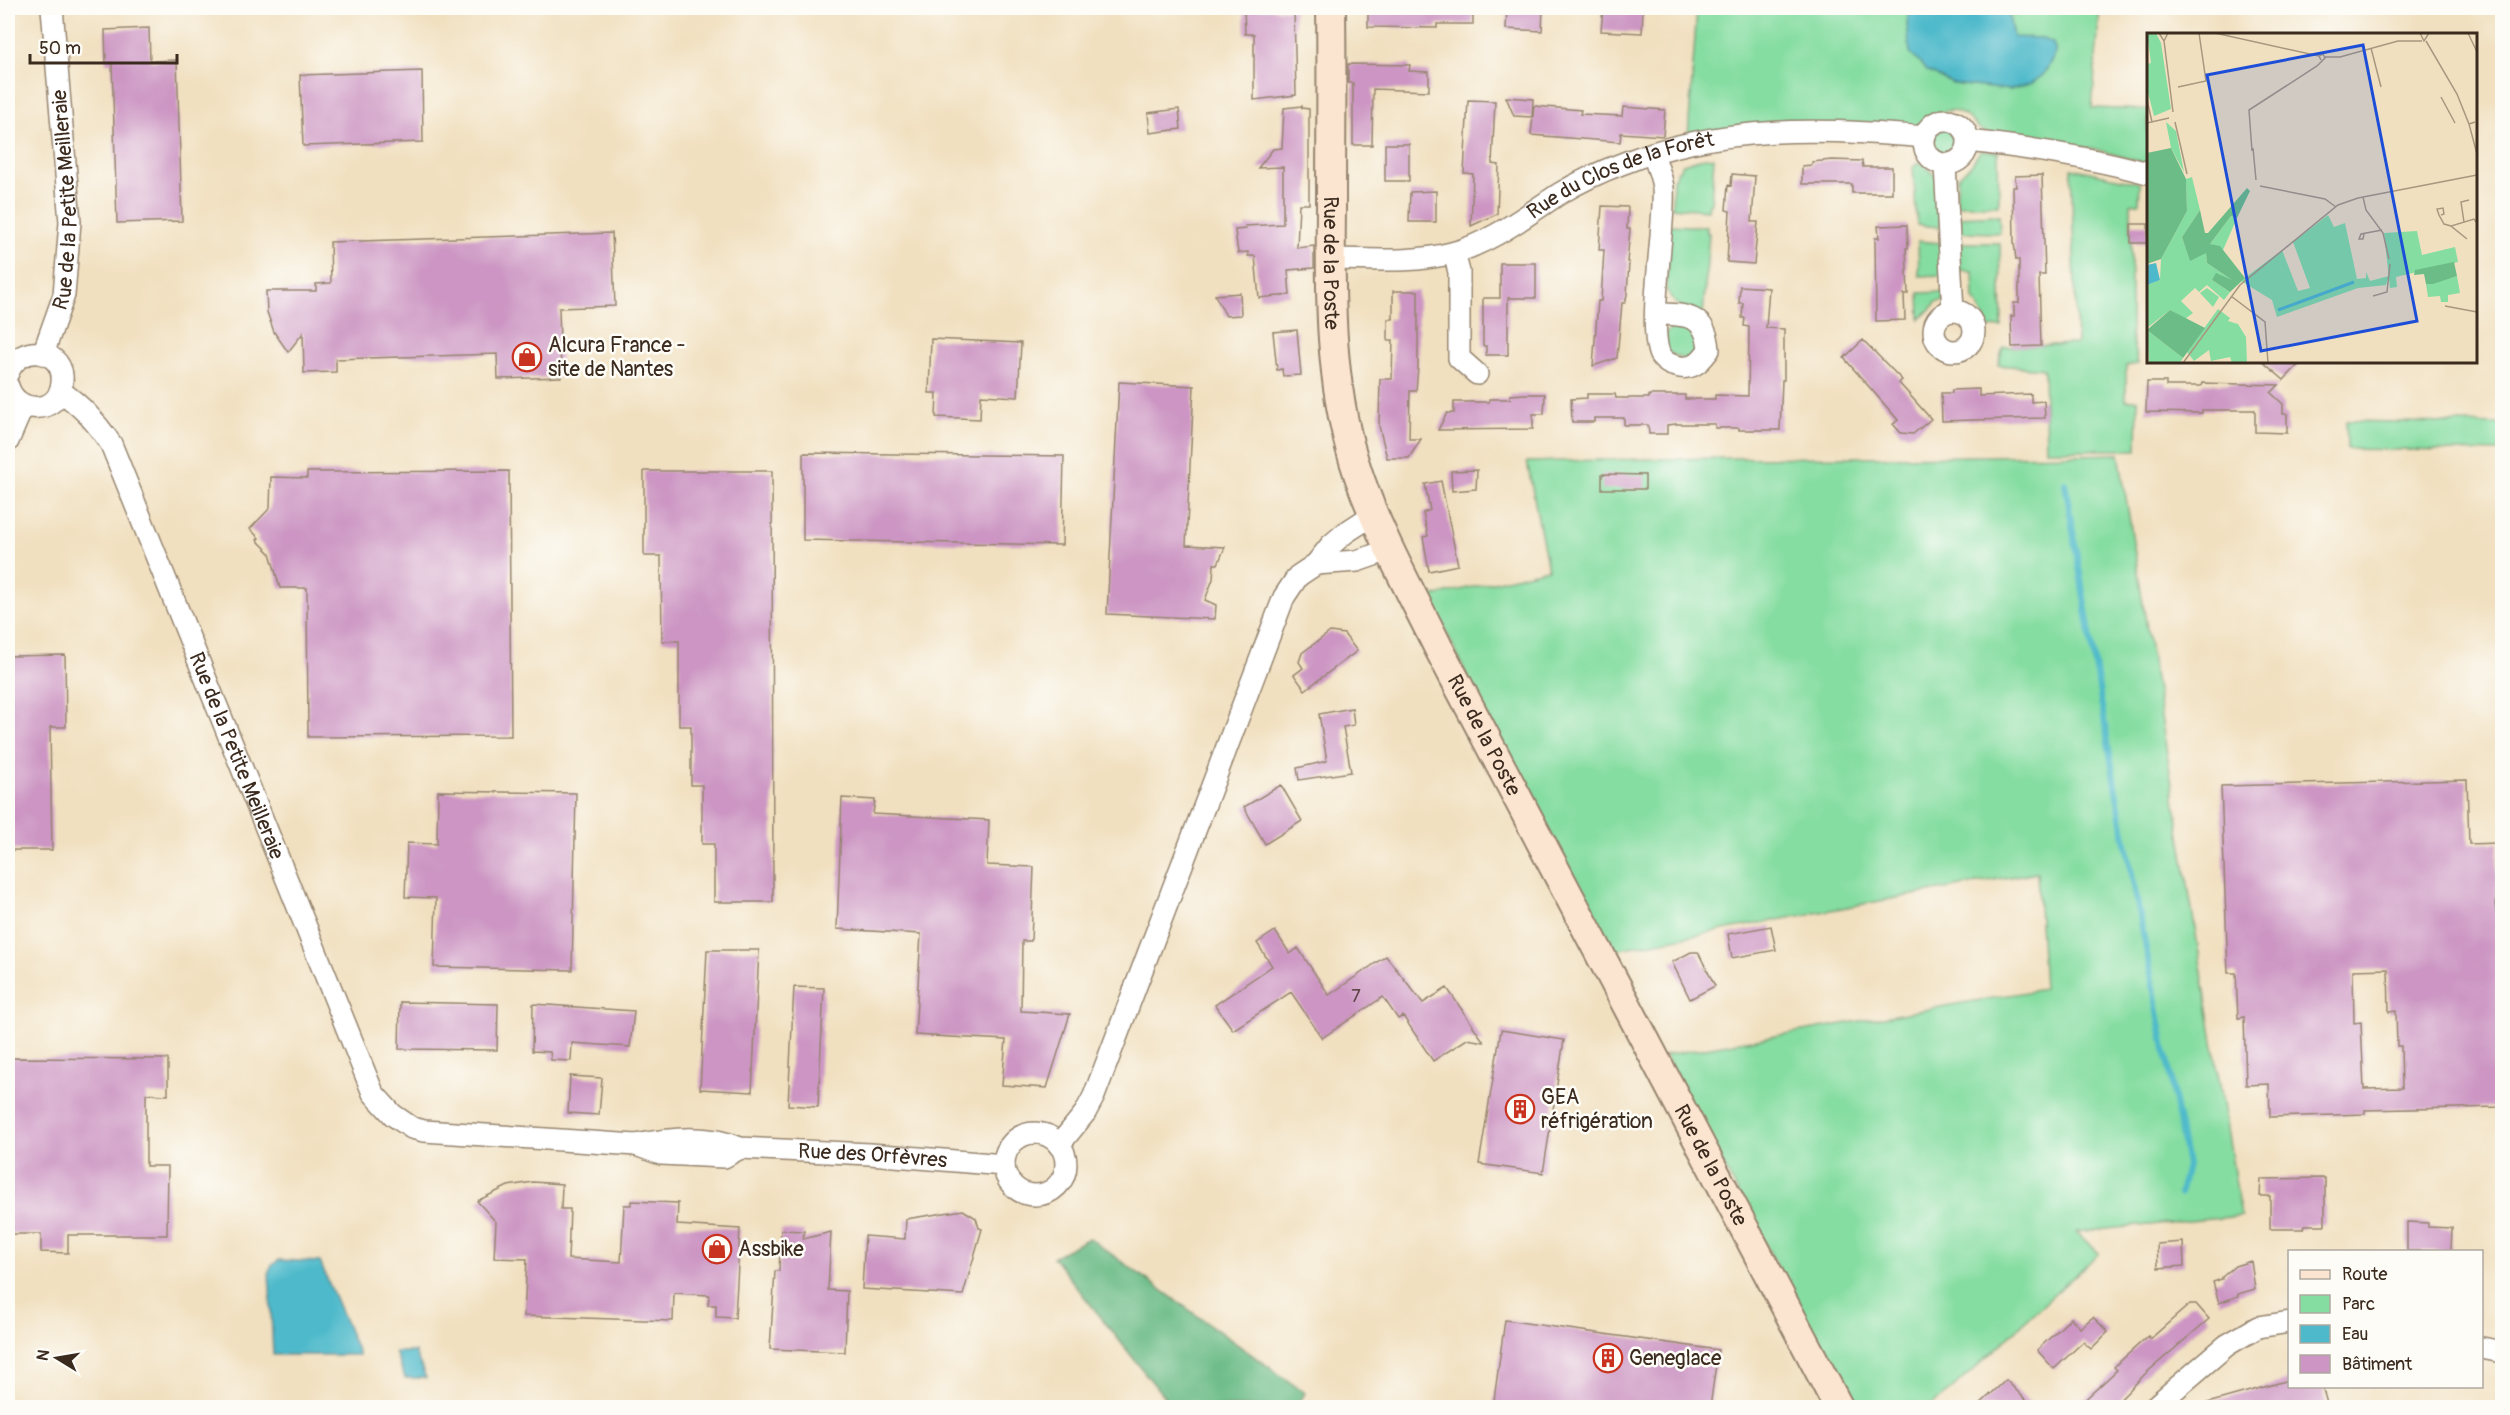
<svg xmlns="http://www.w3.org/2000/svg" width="2510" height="1415" font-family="Pangolin,sans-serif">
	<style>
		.green { fill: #85dda1; stroke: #608460; stroke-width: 1.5 }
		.forest { fill: #6cbc87; stroke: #547352; stroke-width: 1.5 }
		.water { fill: #4eb9ca; stroke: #447274; stroke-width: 1.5 }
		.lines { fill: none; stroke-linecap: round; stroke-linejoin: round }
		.stream { stroke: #4eb9ca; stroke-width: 6 }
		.building { fill: #cc95c3; fill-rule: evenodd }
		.street-casing { stroke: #96856f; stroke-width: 24 }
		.secondary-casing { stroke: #96856f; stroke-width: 32 }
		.street { stroke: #fff; stroke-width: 21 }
		.secondary { stroke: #fce5d0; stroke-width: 28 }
		.labels { text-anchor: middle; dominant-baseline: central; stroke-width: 5; stroke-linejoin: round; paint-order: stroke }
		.number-label { font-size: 18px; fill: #5f4547 }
		.street-label { font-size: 21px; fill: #3b2a1e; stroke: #fdfcf7 }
		.poi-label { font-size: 21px; fill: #3b2a1e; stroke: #fdfcf7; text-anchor: start }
		.inset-river { fill: none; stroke: #4eb9ca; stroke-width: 3 }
		.inset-road { fill: none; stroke: #a8977f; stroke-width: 1.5 }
		.view { fill: #1d4ed8; fill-opacity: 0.15; stroke: #1d4ed8; stroke-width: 3 }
		.inset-edge { fill: none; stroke: #3b2a1e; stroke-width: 3 }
	</style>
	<rect width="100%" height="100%" fill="#fdfcf7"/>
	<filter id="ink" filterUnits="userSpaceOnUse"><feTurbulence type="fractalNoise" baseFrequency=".0167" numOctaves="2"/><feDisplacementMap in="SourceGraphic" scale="12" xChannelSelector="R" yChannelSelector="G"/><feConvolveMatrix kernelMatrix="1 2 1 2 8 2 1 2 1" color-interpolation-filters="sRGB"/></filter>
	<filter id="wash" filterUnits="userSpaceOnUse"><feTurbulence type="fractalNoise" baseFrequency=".008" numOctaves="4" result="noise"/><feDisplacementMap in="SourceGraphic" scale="24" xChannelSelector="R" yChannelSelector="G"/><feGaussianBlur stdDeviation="1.35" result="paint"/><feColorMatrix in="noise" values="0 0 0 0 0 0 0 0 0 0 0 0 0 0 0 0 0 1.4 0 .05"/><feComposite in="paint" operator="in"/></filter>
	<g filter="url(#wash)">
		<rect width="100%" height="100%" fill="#f1e0c0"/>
		<path class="green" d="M1697,8H2100L2092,108L2148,110V164L2095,149L1987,133C1978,130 1975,124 1968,118C1945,101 1933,117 1914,127L1688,136Z
			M1932 142a14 14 0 1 1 28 0a14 14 0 1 1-28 0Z
			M1981,150L1998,152L1999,205H1956L1958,177L1971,165Z
			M1714,157L1711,203L1709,204L1708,210L1672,207L1673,179L1683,164L1699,159Z
			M1920,162L1937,177L1940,227L1917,225L1913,167Z
			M2071,168L2140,183L2139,203L2131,204V336L2138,364L2126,366V400H2138L2137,450H2046L2044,369L1998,365L2003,347L2077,344Z
			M1999,215L2000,233L1957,232L1956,217Z
			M1670,225L1707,227V233H1709L1703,316C1686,310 1672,306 1666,288Z
			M1918,241L1941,243L1943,275L1919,276Z
			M1957,243H2000L2002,327L1985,328V318L1974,299L1973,271L1958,270Z
			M1943,292L1944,301L1937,302L1920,319L1919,293Z
			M1688,324L1701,344L1687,361L1666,351V333L1675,325Z
			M2346,421L2502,424V452L2347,449Z
			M2119,454L2241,1216L2076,1232L2099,1253L1950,1391L1929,1407H1852L1665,1055L2044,989L2037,872L1609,951L1514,775L1430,597L1548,569L1527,462C1724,455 1922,459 2119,454Z"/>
		<path class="forest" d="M1089,1238L1305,1393L1297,1407H1172L1053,1257Z"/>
		<path class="water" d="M1909,8H2038L2009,16L2013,37L2040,38L2053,43L2055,49V55L2043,75L2032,83L2010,90L1953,84L1927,71L1910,53L1907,24Z
			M279,1260L320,1262L359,1355H273L269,1271L272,1265Z
			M395,1352H415L426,1378H405Z"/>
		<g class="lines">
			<path class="stream" d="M2065,483L2115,785L2187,1165L2180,1194"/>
		</g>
		<g id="blocks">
			<path class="building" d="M1244,8L1294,10L1296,95L1254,100V34H1245Z
				M1368,8H1473V24H1437V28L1368,27Z
				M1507,8H1543L1542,31L1506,29Z
				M1603,8H1643L1642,33L1601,31Z
				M149,28L150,61L177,60L182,221L117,223L112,63H106L105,30Z
				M1348,64L1410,65L1409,71L1429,72V91L1373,89L1372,145H1353V83H1348Z
				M422,71L423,142L303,146L300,75Z
				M1506,97L1533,99L1532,117L1514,116Z
				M1468,100L1495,101L1492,164L1499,165L1497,214L1471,226L1473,174L1464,173Z
				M1302,106V108L1309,109V204H1299L1297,248L1314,246V268L1288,270L1290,295L1259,298L1255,256H1248V252L1238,253L1235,230L1246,229L1245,226L1283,224V167L1258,168L1273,149L1282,148L1284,108Z
				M1534,106L1581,110L1580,114L1622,116L1623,107L1665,110L1663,136L1621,133L1620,142L1531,135Z
				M1179,109L1181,129L1150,133L1148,113Z
				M1385,144H1409V181H1385Z
				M1832,160L1862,161L1863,167H1892V193H1852V184H1802V166L1812,165V162Z
				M1732,174L1755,176L1752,222H1758L1754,264L1727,262L1730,211L1726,210L1728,185L1731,186Z
				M2042,175L2045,275H2039L2041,346L2012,347L2011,316H2014V303H2019V260H2016L2014,243L2013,187H2016L2015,176Z
				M1436,191V222H1409L1410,192Z
				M1602,206L1628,207L1627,229H1630L1627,262H1629L1627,295L1625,303H1622L1617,358L1593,366L1598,301H1601L1604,250H1599Z
				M2131,224H2148V243H2131Z
				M1907,225L1908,248H1906L1908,294H1904L1905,320L1876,321L1875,238H1879L1878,226Z
				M612,233L615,306L559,308L561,377L498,379L497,354L336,359V372L304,373L303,333L288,352L274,332L267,312L266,291H316V284L331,283L330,242Z
				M1500,263H1536V298H1508V355H1486V346H1483V298H1500Z
				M1740,286L1769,288L1766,328L1784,329V380H1782L1780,430H1739V428H1715V424H1676L1667,425V434H1649L1648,425H1624V418H1594V422H1572L1571,399L1587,398V394H1615L1616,398H1649V395H1685V399H1715V395L1748,396L1749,327L1744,326L1745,318H1742L1743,303H1739Z
				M1393,291H1418V366L1416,391H1410L1409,439H1421L1409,458H1387L1379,426L1380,379H1392L1393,340H1388V319H1393Z
				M1240,293L1241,315L1226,316L1215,295Z
				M1297,330L1301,375L1283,376L1282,369L1277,370L1273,332Z
				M931,339L1021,343L1018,397L981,395L980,419L936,417L937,393H929Z
				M1863,340L1902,380L1899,383L1931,419L1913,434L1901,433L1893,424L1898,420L1844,358Z
				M2263,362H2301L2284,380Z
				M1119,382L1194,386L1186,545L1225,547L1218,564H1214L1213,579L1205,600L1216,605L1215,619L1107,614Z
				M2147,382H2166V386H2201L2202,383L2279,385L2271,393L2283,404V414H2287V433L2255,432V410H2202V413L2146,412Z
				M1979,389V396L2031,394V402L2044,401L2045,418L1942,421L1941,393H1952V390Z
				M1526,394H1545L1544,414H1533V429L1438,430L1447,413H1454V402H1489V399H1510V395Z
				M803,453L1064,456L1062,545L803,540Z
				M1477,470L1476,489L1452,491L1451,471Z
				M509,471L511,736L308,737L307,588H280L270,553L257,540L259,538L250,529L270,508L271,477L307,478V472Z
				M644,471H772L773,902H714V844H702V785H691V726H679V641H662L661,556H644Z
				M1602,474L1645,475V489H1602Z
				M1441,481L1458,565L1429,571L1423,537L1428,536L1423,513L1430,510L1425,484Z
				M1330,632L1344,634L1357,651L1305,690L1294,675L1303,668L1299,662L1302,653Z
				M65,655L66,727H50L52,850H8V656Z
				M1352,708L1354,725L1343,727L1351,772L1299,780L1297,768L1327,761L1319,714Z
				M2467,780L2469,844L2498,843L2496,913H2499L2502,1016V1107L2365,1110V1114L2270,1117L2269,1084L2246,1085L2244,1017L2238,1018L2236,973H2228L2221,786ZM2388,969L2389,1012L2396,1011L2397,1046H2401L2402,1088L2364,1089L2361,1022L2354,1023L2353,970Z
				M1281,785L1302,821L1265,844L1244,807Z
				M438,791L576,793L572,970L434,967L436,898L405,897L407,843L437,844Z
				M842,798L875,800L873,814L989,820L987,865L1034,867L1031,941H1022L1021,1011L1070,1014L1047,1088L1002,1085L1006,1040L915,1035L921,934L837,929Z
				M1771,926L1776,950L1732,958L1728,934Z
				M1275,931L1290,954L1298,948L1329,995L1386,956L1423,1003L1447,988L1484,1042L1467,1039L1433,1061L1403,1016L1398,1019L1383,997L1322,1038L1291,992L1233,1030L1215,1005L1272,966L1257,943Z
				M707,950H759L752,1092L700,1089Z
				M1691,952H1698L1715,986L1690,999L1672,962Z
				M794,987L824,988L818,1107L788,1105Z
				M400,1002L498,1004L497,1050L399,1049Z
				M533,1004L634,1011L630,1047L572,1043L571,1061L551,1060L550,1052L532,1051Z
				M1501,1030L1564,1040L1543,1173L1479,1164Z
				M8,1058L168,1059V1095L146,1094V1166H168L167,1235H68V1253L41,1252V1234H8Z
				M570,1076L602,1078L599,1115L568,1113Z
				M2325,1178V1225H2305L2304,1229H2270V1196H2260L2261,1179Z
				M533,1182L562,1184L561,1209H570L568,1259L621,1262L624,1205H631V1201L678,1203L677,1225L740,1229L735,1318L716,1317V1305H708L709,1295L674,1293L673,1321L524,1316L527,1259L494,1258L496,1222L477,1201L508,1186Z
				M963,1210L976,1218L979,1228L982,1229L963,1295L862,1289L865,1236L905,1239L906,1219Z
				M2407,1222L2428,1223V1227L2452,1228L2451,1251H2407Z
				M781,1230L804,1231L803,1239L831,1232L828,1290L847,1291L845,1352L770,1349L775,1271H779Z
				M2183,1242L2184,1266L2158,1268L2157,1244Z
				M2251,1261L2255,1289L2238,1294V1296L2219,1303L2213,1282L2222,1279V1277L2235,1266Z
				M2190,1304H2196L2209,1319L2145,1374L2113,1407H2077L2117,1370L2114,1367L2148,1336L2150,1339Z
				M2093,1317L2108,1332L2091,1349L2083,1342L2054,1369L2037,1350L2071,1318L2080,1328Z
				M1505,1320L1718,1350L1710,1407H1493Z
				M2006,1380L2033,1407H1977Z
				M2289,1380V1386H2322L2328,1407H2205L2204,1404Z"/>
		</g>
	</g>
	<g filter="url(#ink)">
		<use href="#blocks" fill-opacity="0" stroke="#96856f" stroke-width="1.5"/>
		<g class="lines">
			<g class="street-casing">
				<g id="street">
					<circle cx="1946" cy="142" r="22"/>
					<path d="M1969,141C2030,148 2089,157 2148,173"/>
					<path d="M1653,153C1656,164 1662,177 1663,188C1666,223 1646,333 1661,357C1665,362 1670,365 1676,366C1692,371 1700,362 1709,350C1707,315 1686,314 1656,314"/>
					<path d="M1945,165L1953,311"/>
					<path d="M1454,253L1459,272V358L1477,374"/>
					<path id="s1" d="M1330,259C1373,259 1409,264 1452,253C1491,243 1525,216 1559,194C1579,182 1602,171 1624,163C1720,125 1823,128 1924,137"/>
					<circle cx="1954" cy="331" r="20"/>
					<path id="s2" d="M43,354L64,295L70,222L52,8"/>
					<path d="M8,373C20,341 66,349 62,383C59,415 16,415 8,386"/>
					<path id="s3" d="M60,391C82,406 96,422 111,444L373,1093L393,1115L412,1128L424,1131L636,1145C669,1138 709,1134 740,1148L870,1154L1004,1165"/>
					<path d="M8,441L23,406"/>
					<path d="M1316,564L1357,561L1389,550"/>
					<circle cx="1035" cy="1164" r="31"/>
					<path d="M636,1145L661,1154L724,1157L740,1148"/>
					<path d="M1059,1145L1085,1113L1094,1096L1284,597L1298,576L1316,564L1331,545L1345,533L1374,514"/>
					<path d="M2482,1348L2502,1352"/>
					<path d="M2153,1408L2227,1345L2258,1327L2290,1322"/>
				</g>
			</g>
			<g class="secondary-casing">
				<g id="secondary">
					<path id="s4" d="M1331,8C1332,74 1331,141 1331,208C1330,291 1329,380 1354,461C1374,526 1408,586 1438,647L1839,1408"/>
				</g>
			</g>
			<use href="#street" class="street"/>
			<use href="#secondary" class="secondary"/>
		</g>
	</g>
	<defs>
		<g id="shop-ring" transform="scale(1.5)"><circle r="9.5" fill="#fdfcf7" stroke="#c8321e" stroke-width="1.5"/><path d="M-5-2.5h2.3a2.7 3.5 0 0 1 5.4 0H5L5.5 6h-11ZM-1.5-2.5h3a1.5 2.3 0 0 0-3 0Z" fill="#c8321e"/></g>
		<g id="building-ring" transform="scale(1.5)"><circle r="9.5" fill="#fdfcf7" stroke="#c8321e" stroke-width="1.5"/><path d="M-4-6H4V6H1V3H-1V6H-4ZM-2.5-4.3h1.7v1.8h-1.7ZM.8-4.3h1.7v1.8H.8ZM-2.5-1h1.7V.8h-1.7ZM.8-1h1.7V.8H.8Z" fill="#c8321e"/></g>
	</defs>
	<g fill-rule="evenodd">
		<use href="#shop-ring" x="527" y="357"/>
		<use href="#building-ring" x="1520" y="1109"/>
		<use href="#shop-ring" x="717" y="1249"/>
		<use href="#building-ring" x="1608" y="1358"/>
	</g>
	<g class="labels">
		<g class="number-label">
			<text x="1356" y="996">7</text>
		</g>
		<g class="street-label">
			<text stroke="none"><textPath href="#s1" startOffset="310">Rue du Clos de la Forêt</textPath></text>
			<text stroke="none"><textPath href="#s2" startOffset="158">Rue de la Petite Meilleraie</textPath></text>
			<text stroke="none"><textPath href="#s4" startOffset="255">Rue de la Poste</textPath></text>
			<text stroke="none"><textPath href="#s4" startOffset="759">Rue de la Poste</textPath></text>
			<text stroke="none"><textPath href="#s3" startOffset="410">Rue de la Petite Meilleraie</textPath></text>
			<text stroke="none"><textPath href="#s3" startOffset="1290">Rue des Orfèvres</textPath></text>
			<text stroke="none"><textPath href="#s4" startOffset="1245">Rue de la Poste</textPath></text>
		</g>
		<g class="poi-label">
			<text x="548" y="345">Alcura France -<tspan x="548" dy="24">site de Nantes</tspan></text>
			<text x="1541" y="1097">GEA<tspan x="1541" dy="24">réfrigération</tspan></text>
			<text x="738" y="1249">Assbike</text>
			<text x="1629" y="1358">Geneglace</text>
		</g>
	</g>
	<g transform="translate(2147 33)">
		<rect width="330" height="330" fill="#f1e0c0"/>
		<path d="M0,0H9L14,10L24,76L7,83L0,56V31L4,30ZM19,89L29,98L37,139L24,115ZM45,144L53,177L35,204L43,227L59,219L60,230L85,247H65L83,259L77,267L60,252L52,259L48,255L34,268L46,280L38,286L23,277L0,295V252L13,247L14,226L40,178L39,146ZM181,182L187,194L198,190L210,246L219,245V239L223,248L242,243L239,252L211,255L130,284L125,267L94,248L135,217L151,258L163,255L146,209ZM84,183L90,185L76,217L63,211ZM270,198L275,222L308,214L311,229L249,244L250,254L243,255L237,200ZM310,243L313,260L301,262V269H294L293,263L281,264L279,251ZM60,255L72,264L66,274L53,260ZM71,276L83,285L81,288L91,291L99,304L100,330H85L83,324L64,328L62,317L47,328L40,319ZM0,297L36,325L33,330H2Z" fill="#85dda1"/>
		<path d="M24,115L39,146L40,178L14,226L0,231V120ZM100,155L103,158L90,185L84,183L63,211L73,213L98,245L83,259L65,247L69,240L85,247L60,230L59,220L43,228L35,204L53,177L58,200H61ZM307,229L310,243L286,251H279L277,241L267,242L268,237ZM23,277L58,295L36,325L0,297Z" fill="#6cbc87"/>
		<path d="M9,230L13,247L0,252V232Z" fill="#4eb9ca"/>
		<path class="inset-river" d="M131,277L207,249"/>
		<path class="inset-road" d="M12,0L17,8L21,0M68,0L172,23M273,0L277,8L282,0M321,0L330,19M17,8L26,79M279,8L310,61L322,91L328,89M224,15L234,54M178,24H193L251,8H275M31,54L59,48L52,0M294,64L308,90M0,67L5,89M28,89L40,141M0,90L22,85M322,91L330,121M106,115L109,147M105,118L102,77L170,33L178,25L176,21L172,23L174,27M113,153L178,166L189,174M216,164L219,177L236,200L242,226M294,182L297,181L296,175L290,176L292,182L297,191L304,193M317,189L314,169L322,167M217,201L216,206H212L214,201L235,197M320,206L304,193L327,186L330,190M84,263L118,289L121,330M226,263L240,259L243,231M298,273L330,279M36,330L93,252L191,172L211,165L330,142"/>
		<path class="view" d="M216,12L270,288L114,318L60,42Z"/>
		<rect width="330" height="330" class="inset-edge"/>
	</g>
	<rect width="2510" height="1415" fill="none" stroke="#fdfcf7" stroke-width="30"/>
	<rect x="2288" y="1250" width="195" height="138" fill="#fdfcf7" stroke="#afa8a0" stroke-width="1.5"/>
	<rect x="2300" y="1270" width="30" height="9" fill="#fce5d0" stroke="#afa8a0" stroke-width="1.5"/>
	<text x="2342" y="1280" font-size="18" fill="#3b2a1e">Route</text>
	<rect x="2300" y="1295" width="30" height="18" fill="#85dda1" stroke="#afa8a0" stroke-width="1.5"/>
	<text x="2342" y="1310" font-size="18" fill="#3b2a1e">Parc</text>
	<rect x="2300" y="1325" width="30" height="18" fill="#4eb9ca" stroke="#afa8a0" stroke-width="1.5"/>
	<text x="2342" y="1340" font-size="18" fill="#3b2a1e">Eau</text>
	<rect x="2300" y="1355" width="30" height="18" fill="#cc95c3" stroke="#afa8a0" stroke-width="1.5"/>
	<text x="2342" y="1370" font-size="18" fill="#3b2a1e">Bâtiment</text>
	<g transform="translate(57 1358) rotate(281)" stroke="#fdfcf7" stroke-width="4.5" paint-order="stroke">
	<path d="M0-4.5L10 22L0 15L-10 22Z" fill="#3b2a1e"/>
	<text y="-9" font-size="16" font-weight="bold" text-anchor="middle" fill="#3b2a1e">N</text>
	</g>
	<path d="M30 54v9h147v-9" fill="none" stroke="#3b2a1e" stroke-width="3"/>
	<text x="39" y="54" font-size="18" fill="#3b2a1e" stroke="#fdfcf7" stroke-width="4.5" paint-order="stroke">50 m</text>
</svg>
